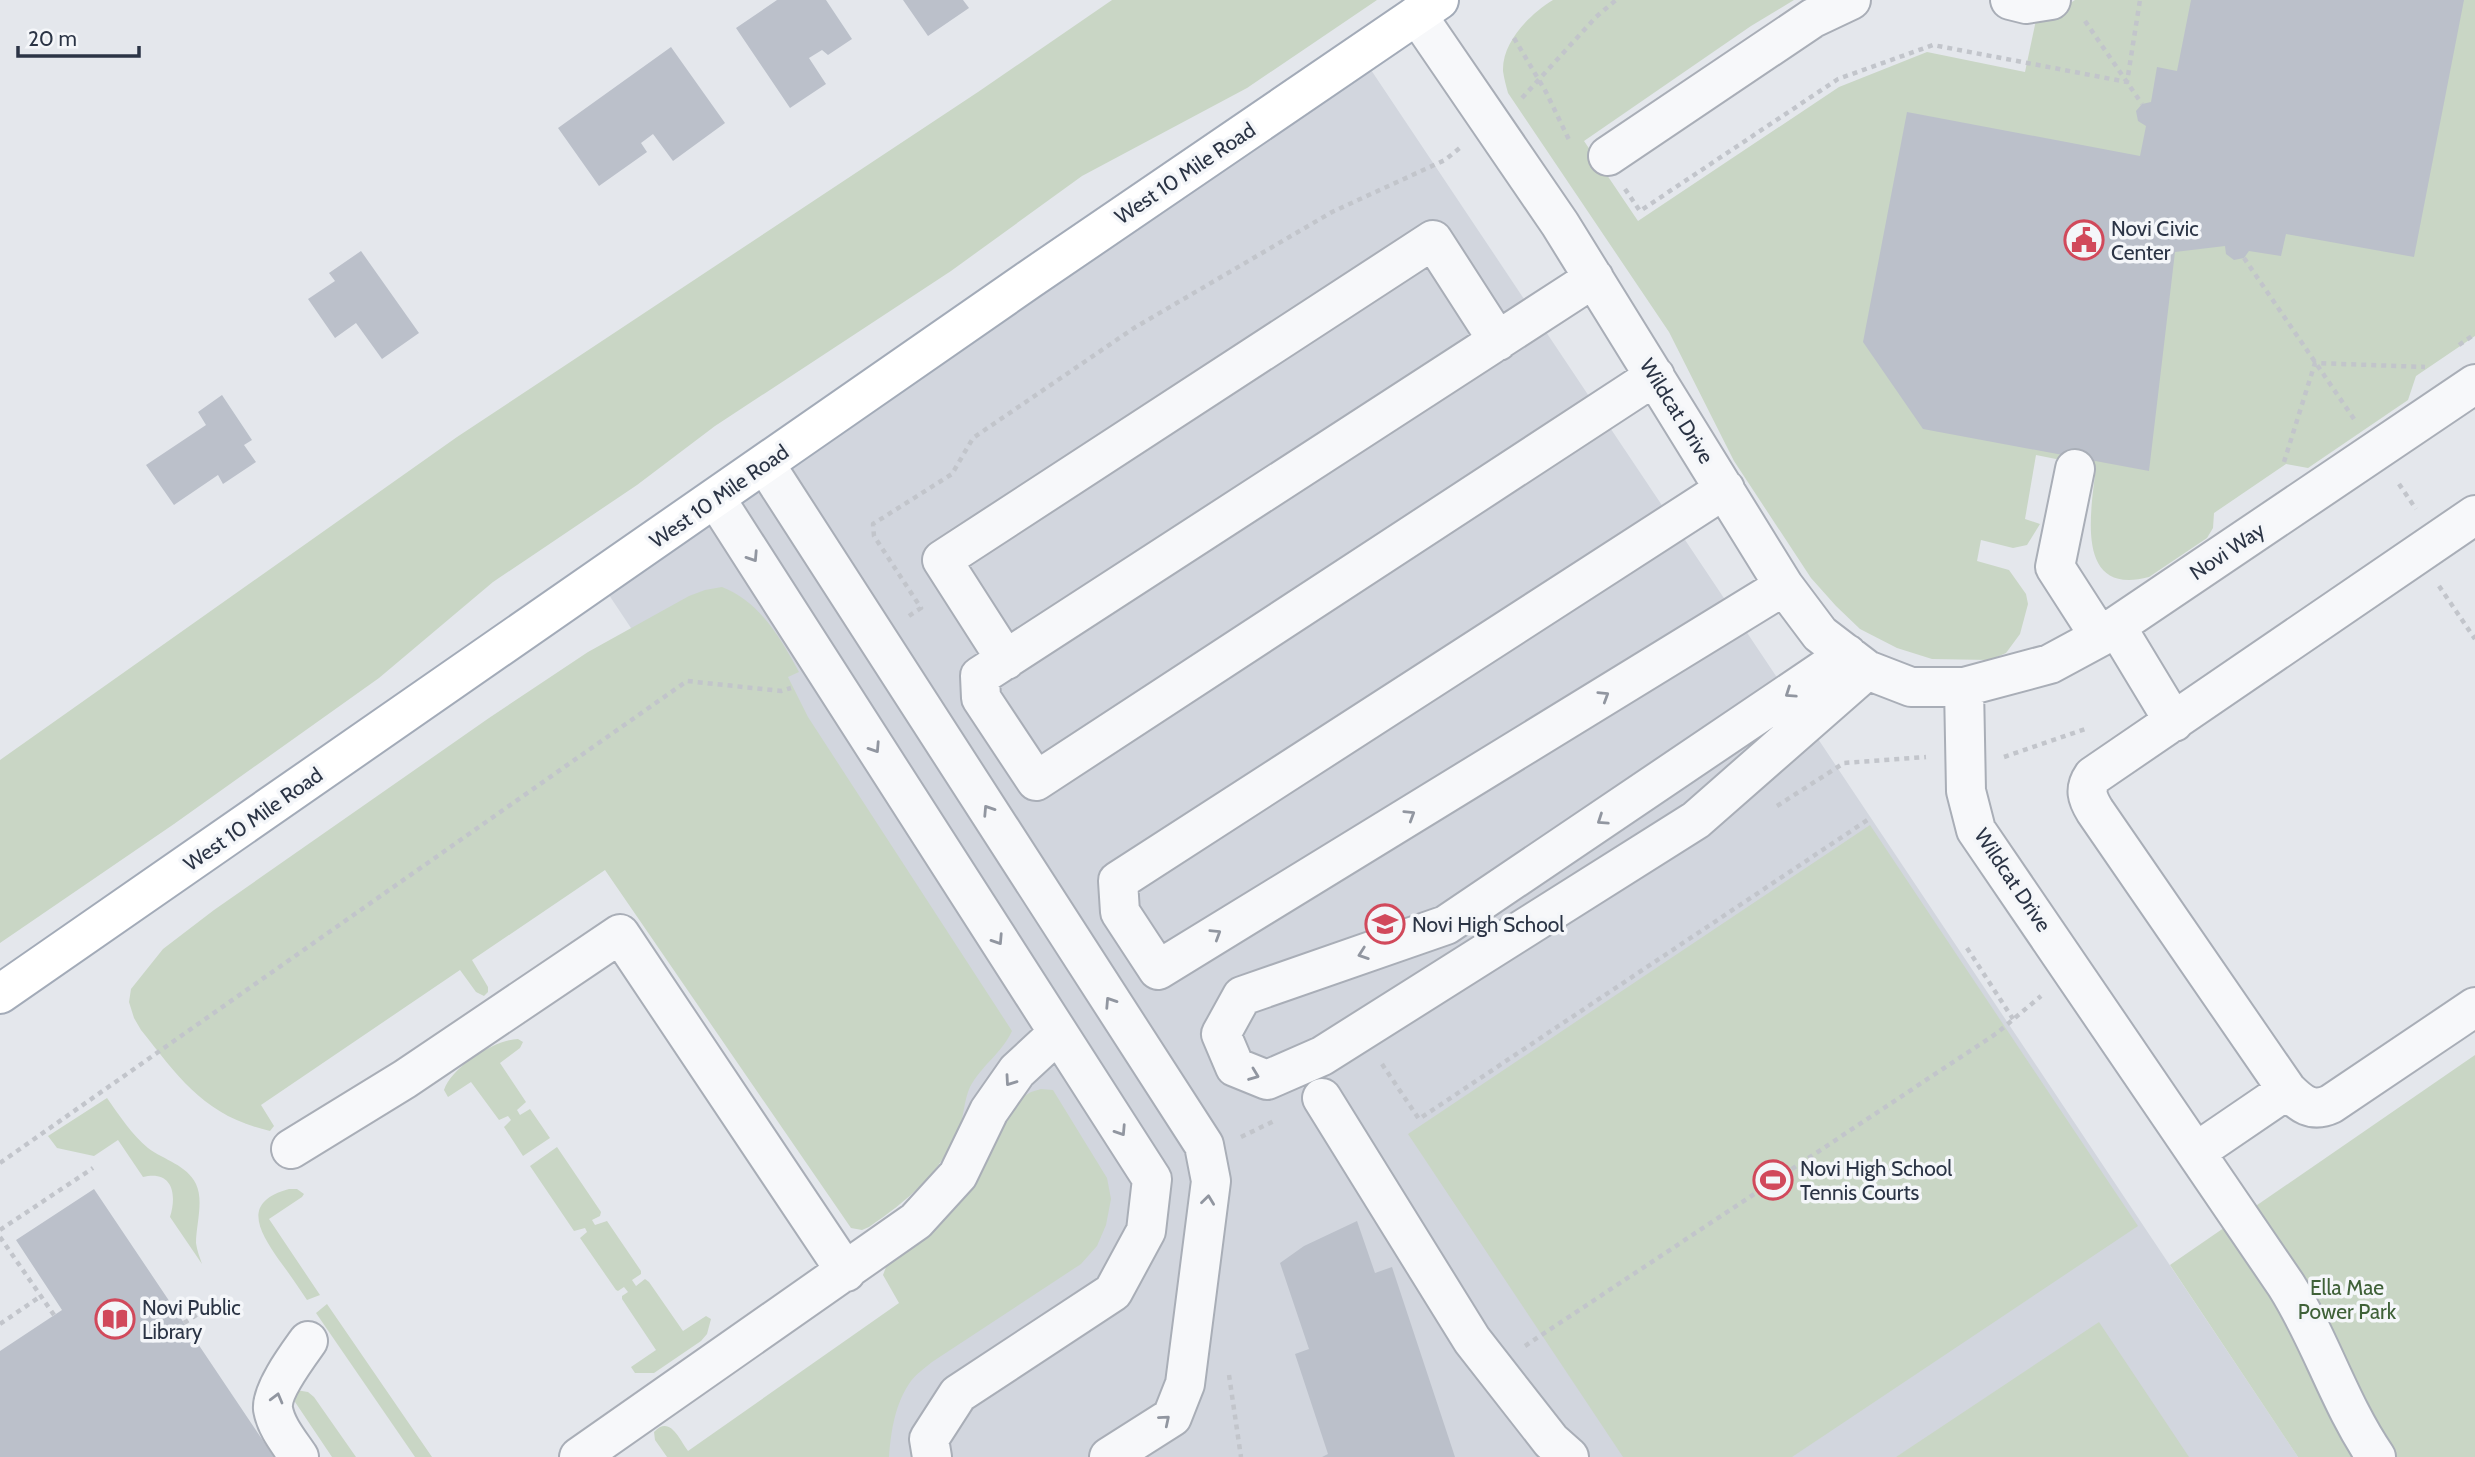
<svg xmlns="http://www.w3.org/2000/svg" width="2475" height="1457" font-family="Cabin,sans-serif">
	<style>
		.built { fill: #d2d6de }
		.green { fill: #c9d6c5 }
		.building { fill: #bbc0ca }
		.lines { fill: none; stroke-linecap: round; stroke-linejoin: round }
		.minor-casing { stroke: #a9aeb7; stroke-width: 42 }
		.major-casing { stroke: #a3abb8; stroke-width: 42 }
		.path { stroke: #c2c5cb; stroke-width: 4.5; stroke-dasharray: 5 5; stroke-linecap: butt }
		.minor { stroke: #f7f8fa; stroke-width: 38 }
		.major { stroke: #fff; stroke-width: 38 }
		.oneway { stroke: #9196a0 }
		.labels { text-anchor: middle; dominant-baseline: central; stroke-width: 7; stroke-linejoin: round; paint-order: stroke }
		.street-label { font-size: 21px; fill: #2b3445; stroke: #f4f6f9 }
		.poi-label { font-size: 21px; fill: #2b3445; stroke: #f4f6f9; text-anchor: start }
		.park-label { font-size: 21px; fill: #3f6138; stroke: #f4f6f9 }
	</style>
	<rect width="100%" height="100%" fill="#e4e7ec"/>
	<path class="built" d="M1363,58L2298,1457H785L1056,1266L601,583Z"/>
	<path class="green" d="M1112,0H1377L1247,88L1082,176L951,271L715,426L637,485L493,582L379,678L174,824L0,943V760L457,437L978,92Z
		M1553,0H1794L1751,26L1584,141L1638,221L1839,87L1927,52L2025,72L2036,20L2058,11L2075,0H2475V336L2416,376L2408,400L2308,468L2286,464L2214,513L2213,528L2207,538L2149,577C2074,597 2091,511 2096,467L2036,455L2025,519L2040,524L2027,545L2013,548L1981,540L1977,561L2009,570L2026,594L2028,604L2020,634L2006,653L1990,660L1932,659L1897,648L1860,629L1836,606L1811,578L1734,461L1669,332L1508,93C1506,86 1504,78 1503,71C1502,42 1530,14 1553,0Z
		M722,587C760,602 780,637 799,672L788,677L808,717L1012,1031C1002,1053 981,1066 970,1087C964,1100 964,1116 959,1129C941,1173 907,1201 869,1227L862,1230L851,1228L605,870L472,960L488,987V992L484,996L476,992L460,970L261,1105L274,1126L270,1131C205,1116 180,1079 141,1030L134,1018L129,1002L131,989L163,949L214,910L489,718L588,652L689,596L705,590Z
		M1870,825L2138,1226L1792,1457H1623L1408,1134Z
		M518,1039L523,1042L520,1048L500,1063L526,1102L517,1110L520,1115L530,1109L550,1138L523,1156L504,1127L511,1120L508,1116L499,1120L471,1082L448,1097L444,1090C452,1067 494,1040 518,1039Z
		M2475,1055V1457H2298L2170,1265Z
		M1041,1089L1053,1090L1107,1178L1111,1199L1106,1225L1097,1246L1081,1264L932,1362C925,1368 916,1374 911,1381C895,1403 891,1431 889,1457H667L655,1440L654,1432C670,1415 679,1439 688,1451L899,1303L883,1275L889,1259L945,1219L996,1141L1013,1108L1021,1098L1031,1092Z
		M107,1098C119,1115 132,1135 148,1148C164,1160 187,1165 196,1184C204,1201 196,1225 196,1243C197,1251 200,1258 202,1264L170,1217C177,1195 173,1170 143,1177L118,1140L94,1156L57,1148L48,1136Z
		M557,1147L601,1212L600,1216L592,1220L595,1225L607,1221L641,1271V1274L632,1280L636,1286L645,1279L649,1282L683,1331L706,1316L711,1319L707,1334L701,1341L654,1373H635L631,1367L656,1350L622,1299V1296L628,1292L624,1287L618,1291L616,1290L580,1238L587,1232L585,1228L574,1231L530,1166Z
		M289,1189H297L304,1194L302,1197L269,1219L320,1295L307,1300C298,1287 289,1273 279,1260C259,1231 241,1202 289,1189Z
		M327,1304L432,1457H415L316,1313Z
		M2099,1322L2189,1457H1896Z
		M296,1390L308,1392L314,1397L356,1457H332L291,1396Z"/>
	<path class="building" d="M777,0H826L852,39L828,55L822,50L809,58L826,84L790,108L736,28Z
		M903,0H963L969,8L928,36Z
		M2191,0H2464L2414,257L2286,234L2281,256L2249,251L2244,258L2234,260L2226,254L2225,246L2175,252L2149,471L1923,429L1863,342L1907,112L2140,156L2146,126L2138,121L2136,111L2142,104L2151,102L2157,67L2177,71Z
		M671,47L725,123L673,161L653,134L641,143L647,152L599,186L558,128Z
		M361,251L419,333L382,359L356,323L335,338L308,299L335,281L329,273Z
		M222,395L252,440L244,445L256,462L223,484L218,475L174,505L146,465L206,425L198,412Z
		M94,1189L274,1457H0V1351L62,1310L16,1240Z
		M1357,1221L1375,1273L1392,1267L1455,1457H1322L1328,1454L1295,1354L1309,1349L1280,1263L1304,1246Z"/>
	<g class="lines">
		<g class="minor-casing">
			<path id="minor" d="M2010,0L2026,4L2051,0
				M1417,15L1560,224L1784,586L1820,634L1867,670L1911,687H1964L2050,664L2100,637L2475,384
				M1608,156L1813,18L1851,0
				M1594,278L980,676L981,698L1036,781L1655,376
				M765,464L1204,1145L1211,1181L1185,1384L1172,1417L1109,1457
				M2075,469L2055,567L2100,637
				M1725,489L1118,881L1120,912L1158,970L1784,586
				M716,499L1152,1179L1146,1231L1113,1292L958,1394L929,1439L932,1457
				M2475,515L2093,776C2084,789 2087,798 2095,811L2287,1090C2301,1104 2312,1113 2331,1104L2475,1007
				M2116,626L2174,722
				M1847,654L1446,925L1242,996L1221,1034L1235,1067L1267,1080L1322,1056L1696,820L1867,670
				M1006,660L942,560L1433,240L1498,341
				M1964,687L1966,791L1976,830L2286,1285C2321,1340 2339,1403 2376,1457
				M1322,1098L1472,1340L1551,1441L1569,1457
				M291,1149L405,1079L620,934L846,1272
				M2196,1152L2287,1090
				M299,1457C289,1442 276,1427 273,1409C271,1391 298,1355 308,1341
				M579,1457L916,1221L958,1175L989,1111L1017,1071L1058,1033"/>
		</g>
		<g class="major-casing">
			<path id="major" d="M0,994L1030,279L1439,0"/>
		</g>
		<path class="path" d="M2085,21L2142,104
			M1514,38L1546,92L1570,142
			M1522,98L1596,17L1616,0
			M1625,189L1640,211L1838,79L1933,45L2127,82L2140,0
			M2244,258L2354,419
			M2459,345L2475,334
			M2284,462L2315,363L2425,367
			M2399,484L2416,509
			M2439,586L2475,639
			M909,616L921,608L874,536L873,524L952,474L973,438L1134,328L1332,212L1445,160L1461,147
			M2004,757L2088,728
			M1777,806L1844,763L1926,757
			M1967,948L2013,1019
			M1382,1064L1419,1119L1869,819
			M1241,1137L1274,1121
			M0,1163L687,681L781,691L791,688
			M0,1230L93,1168
			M0,1237L54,1315
			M184,1323L218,1301
			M0,1324L41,1296
			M1525,1346L1997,1033L2041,996
			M1229,1375L1241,1457"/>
		<use href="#minor" class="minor"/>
		<use href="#major" class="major"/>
	</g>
	<defs><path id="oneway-chevron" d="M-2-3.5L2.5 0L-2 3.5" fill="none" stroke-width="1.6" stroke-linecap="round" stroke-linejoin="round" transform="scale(1.75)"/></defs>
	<g class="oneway">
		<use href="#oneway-chevron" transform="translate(753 557) rotate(57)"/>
		<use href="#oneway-chevron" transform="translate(1790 693) rotate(146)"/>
		<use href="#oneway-chevron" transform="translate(1604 696) rotate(-32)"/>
		<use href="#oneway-chevron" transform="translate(875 748) rotate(57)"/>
		<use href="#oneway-chevron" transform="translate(988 810) rotate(-123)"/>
		<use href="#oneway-chevron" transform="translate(1410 815) rotate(-32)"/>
		<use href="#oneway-chevron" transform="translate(1602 820) rotate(146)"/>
		<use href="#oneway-chevron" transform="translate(1216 934) rotate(-32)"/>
		<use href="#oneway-chevron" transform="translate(998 940) rotate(57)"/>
		<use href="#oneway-chevron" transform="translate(1363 954) rotate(161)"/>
		<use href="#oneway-chevron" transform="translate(1110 1002) rotate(-123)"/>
		<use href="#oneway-chevron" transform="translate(1254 1075) rotate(21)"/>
		<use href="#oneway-chevron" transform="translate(1010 1081) rotate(125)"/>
		<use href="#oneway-chevron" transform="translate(1121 1131) rotate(57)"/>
		<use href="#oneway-chevron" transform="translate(1208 1200) rotate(-83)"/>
		<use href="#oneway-chevron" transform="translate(277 1398) rotate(-75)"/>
		<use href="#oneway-chevron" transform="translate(1165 1420) rotate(-40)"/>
	</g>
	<defs>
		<g id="civic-ring" transform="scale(2.0125)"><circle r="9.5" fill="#f4f6f9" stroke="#d1495b" stroke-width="1.5"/><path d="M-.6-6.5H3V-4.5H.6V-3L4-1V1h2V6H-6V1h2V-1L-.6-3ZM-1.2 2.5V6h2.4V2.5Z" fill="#d1495b"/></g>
		<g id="school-ring" transform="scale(2.0125)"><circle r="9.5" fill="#f4f6f9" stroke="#d1495b" stroke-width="1.5"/><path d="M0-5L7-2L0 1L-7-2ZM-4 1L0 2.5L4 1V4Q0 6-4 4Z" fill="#d1495b"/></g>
		<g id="stadium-ring" transform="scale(2.0125)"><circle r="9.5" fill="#f4f6f9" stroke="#d1495b" stroke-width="1.5"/><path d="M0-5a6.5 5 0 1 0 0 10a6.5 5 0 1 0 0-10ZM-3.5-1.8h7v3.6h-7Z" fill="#d1495b"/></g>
		<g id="library-ring" transform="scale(2.0125)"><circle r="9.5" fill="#f4f6f9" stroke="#d1495b" stroke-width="1.5"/><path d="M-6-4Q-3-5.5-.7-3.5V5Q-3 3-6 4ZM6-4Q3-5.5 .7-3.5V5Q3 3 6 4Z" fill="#d1495b"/></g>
	</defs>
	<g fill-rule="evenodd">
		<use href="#civic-ring" x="2084" y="240"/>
		<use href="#school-ring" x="1385" y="924"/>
		<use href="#stadium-ring" x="1773" y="1180"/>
		<use href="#library-ring" x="115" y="1319"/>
	</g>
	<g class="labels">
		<g class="street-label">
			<text transform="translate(1185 173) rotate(-34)">West 10 Mile Road</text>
			<text transform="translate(1677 411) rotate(58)">Wildcat Drive</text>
			<text transform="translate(719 496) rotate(-35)">West 10 Mile Road</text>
			<text transform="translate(2227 551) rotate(-34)">Novi Way</text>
			<text transform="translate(253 819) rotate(-35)">West 10 Mile Road</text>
			<text transform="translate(2013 880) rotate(56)">Wildcat Drive</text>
		</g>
		<g class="poi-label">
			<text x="2111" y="228">Novi Civic<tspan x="2111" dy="24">Center</tspan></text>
			<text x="1412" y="924">Novi High School</text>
			<text x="1800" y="1168">Novi High School<tspan x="1800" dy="24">Tennis Courts</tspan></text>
			<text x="142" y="1307">Novi Public<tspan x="142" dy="24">Library</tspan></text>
		</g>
		<g class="park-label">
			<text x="2347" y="1287">Ella Mae<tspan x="2347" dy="24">Power Park</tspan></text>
		</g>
	</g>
	<path d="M18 46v10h121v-10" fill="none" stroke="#2b3445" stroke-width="3.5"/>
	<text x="28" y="46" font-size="21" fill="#2b3445" stroke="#f4f6f9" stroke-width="5" paint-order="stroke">20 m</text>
</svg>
